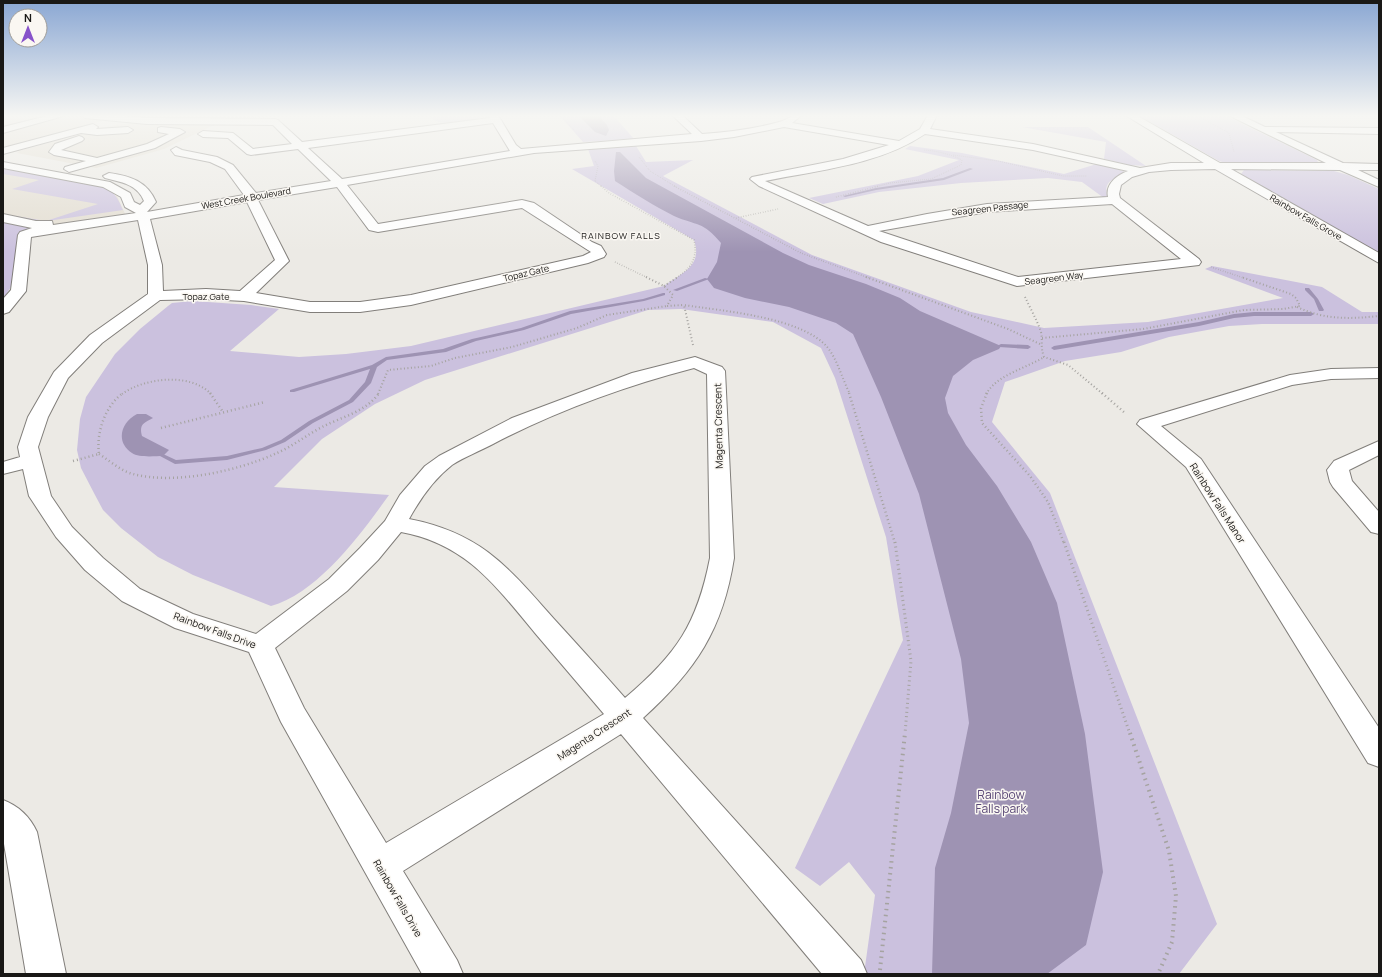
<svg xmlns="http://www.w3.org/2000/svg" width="1382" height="977" font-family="Manrope,sans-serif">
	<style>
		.built { fill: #e3ddd1 }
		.green { fill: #cbc1de }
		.water { fill: #9e93b3 }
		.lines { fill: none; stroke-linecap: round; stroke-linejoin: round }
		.stream { fill: #9e93b3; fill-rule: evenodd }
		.minor-casing { stroke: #817e7a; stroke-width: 2 }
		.path-far5 { stroke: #a5a3a0; stroke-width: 1; stroke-dasharray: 0.5 1.5; stroke-linecap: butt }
		.path-far4 { stroke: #a5a3a0; stroke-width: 1.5; stroke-dasharray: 0.5 2; stroke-linecap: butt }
		.path-far3 { stroke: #a5a3a0; stroke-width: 2; stroke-dasharray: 1 2.5; stroke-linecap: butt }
		.path-far2 { stroke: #a5a3a0; stroke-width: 2.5; stroke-dasharray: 1 3; stroke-linecap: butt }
		.path-far1 { stroke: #a5a3a0; stroke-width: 3; stroke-dasharray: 1 3.5; stroke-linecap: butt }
		.path { stroke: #a5a3a0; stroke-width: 4; stroke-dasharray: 1.5 4.5; stroke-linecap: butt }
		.minor { fill: #fff; fill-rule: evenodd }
		.labels { text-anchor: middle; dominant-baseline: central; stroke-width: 3; stroke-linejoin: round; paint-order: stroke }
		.far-street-label { font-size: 9px; fill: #191816; stroke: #faf7f2 }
		.far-neighbourhood-label { font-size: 9px; letter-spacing: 1px; fill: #191816; stroke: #faf7f2 }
		.street-label { font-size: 10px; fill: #191816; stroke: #faf7f2 }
		.near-park-label { font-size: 12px; fill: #594776; stroke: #faf7f2 }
	</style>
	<rect width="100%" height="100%" fill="#eceae5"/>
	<path class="built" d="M3,115H124L3,148Z
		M134,123L216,124L164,149L96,168L17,153L19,151L114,125Z
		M3,168L117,196L126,216L20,232L3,299Z"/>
	<path class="green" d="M428,115H484V116C477,121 447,125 439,122C435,121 431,117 428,115Z
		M559,115H613L634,139L583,142Z
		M1138,115H1224L1317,160L1319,164L1226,163L1219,161Z
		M1022,127H1088L1146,166L1129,165L1104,159L1106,142Z
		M636,146L646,162L693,160L663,176L812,255L971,312L1044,328L1148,322L1283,298L1205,269L1212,266L1322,287L1362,312H1379V324H1262L1229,326L1169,337L1121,352L1065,361L1005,382L992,422L1050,493L1217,924L1179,974H864L875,895L849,862L820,886L795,868L903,640L886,537L835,378L821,348L773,322L681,309L648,310L425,380L375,404L322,439L274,487L389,495C361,534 318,593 271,606L193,575L158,557L121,528L103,510L95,495L81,468L77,450L80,419L86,397L115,354L140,329L168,306L172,303L193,301L251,305L279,309L230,351L299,357L346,354L411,346L664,286C682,273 703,266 694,240L572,169L594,166L588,149Z
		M910,146L962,153L1064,174L1100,163L1125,172C1118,181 1103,177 1107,196L1104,198L1082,182L1048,178L961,183L879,192L823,204L809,198L918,176L959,160L905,149Z
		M3,168L97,185C114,191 116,194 123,210L47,221L38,222L3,214L46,221L98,204L12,189L39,180L3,174Z
		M1244,170L1334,171L1348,175L1379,189V253L1241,174Z
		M3,222L29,227L34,229L20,232L17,245L15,281L3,299Z"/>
	<path class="water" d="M578,115H598L607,125L609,130L606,136L595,132Z
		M616,152H620L646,178L783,253L809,265L866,284L900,298L920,311L1001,346L999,349L973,360L953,376L945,398L948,413L966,445L997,486L1031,542L1057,603L1085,734L1103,872L1086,945L1047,974H932L935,868L951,813L969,723L961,659L919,494L881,397L853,334L836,323L789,307L745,298L714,288L707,279L717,262L721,243C703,221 697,226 674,216C654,206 634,193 615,181L614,171Z
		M137,414H146L153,418C143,423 139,425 142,436L169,450L163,456C155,456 139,458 132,453C115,442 121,422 137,414Z"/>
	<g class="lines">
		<path class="stream" d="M970,168L973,169L944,180L876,190L845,197L843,196L876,188L943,178Z
			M705,278L709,279L677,291L673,290Z
			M1305,288H1309L1318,299L1324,310L1323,311H1319L1314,299L1305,290Z
			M663,293H665V295L644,301L571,314L524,330L476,341L446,352L387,360L377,367L371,383L353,402L313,423L285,442L266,450L227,460L175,464L160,456L163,454L176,460L227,456L262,448L281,440L309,421L349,400L365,382L370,369L294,392H290V390L372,365L386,357L443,349L472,339L521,328L570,311L643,299Z
			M1254,312H1311L1314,314L1311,316H1254L1234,318L1199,326L1054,350L1051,348L1054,346L1199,322L1234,314Z
			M1001,344L1028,345L1031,347L1028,349L999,347V345Z"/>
		<g class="minor-casing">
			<path id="minor" d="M51,115H67L3,133V127Z
				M81,115H116L147,118L275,119L278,120L302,142L490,118L489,115H498L516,145L521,149L692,134L672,115H682L702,134C728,132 754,129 779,122C790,119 789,115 802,115L792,123L899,141L920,129L928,115H937L930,129L1033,144L1140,168L1171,163H1204L1125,115H1136L1220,163H1326L1228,115H1240L1265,127L1379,128V134L1276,132L1343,163L1379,164V170H1358L1379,180V187L1340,170L1231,169L1379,253V263L1215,169L1171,170L1149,172L1132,177L1121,185L1119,194L1120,198L1199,259L1201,262L1199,265L1017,286L881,242L759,186L750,179L752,177L843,159L889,145L784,127L734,137L701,141L534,153L347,185L378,224L522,200L534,203L592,242L601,246L606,254L604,257L588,263L411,305L360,312H310L244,301L206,299L160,300L102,343L68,378L48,417L38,447L51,496L72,527L103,558L140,589L193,614L256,634L329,579L360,548L385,521L400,495L425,466L439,456L512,418L632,373L695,357L722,367L725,371L734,558C723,629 696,670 643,718L861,960L867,974H822L621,734L403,871L457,960L463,974H422L281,722L249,652L175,628L122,601L85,570L56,537L29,496L23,469L3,474V462L20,457L18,447L28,417L54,372L90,335L148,294V265L138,220L31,237L26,291L9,312L3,314V299L11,290L18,235L20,232L32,228L3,222V214L36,221H52L53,225L136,213L125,207L121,197L103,187L3,168V162L110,182L130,193L134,202L140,205L144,201C137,184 121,182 105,178L103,176L109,173C130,176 147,181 156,202L147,212L244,195L225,169L210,162L175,155L171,150L176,147L182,150L217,157L233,165L256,193L331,181L298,149L251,155L247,154L228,138L203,137L198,134L203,131L233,133L253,149L292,144L273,125L147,124L85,118ZM493,123L510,151L342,179L308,148ZM925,134L1033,150L1128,171C1117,175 1105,184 1108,197L987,204L927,214L868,226L765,181C819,170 879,165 925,134ZM337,187L369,230L378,232L522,208L591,252L583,256L411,295L360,302H310L256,293L289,261L258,200ZM247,202L275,260L240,291L206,289L163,291L162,265L150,219ZM1112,204L1181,259L1018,277L879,231L987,212ZM694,368L707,374L710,558C697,624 677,654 625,698C602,672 578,645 554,619C508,567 481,533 409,519C420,499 434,479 452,465C464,457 480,451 493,444C556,411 625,386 694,368ZM401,532C466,544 495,585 535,633C558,660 581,687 604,714L386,843L304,708L275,648L347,591L378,560Z
				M93,124L98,127L96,129L128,127L133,130L128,133L97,135L81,133L3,154V148Z
				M161,127L180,129L185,132L155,148L69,172L64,169L65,167L86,161L54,155L49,152L55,144L79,136L82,137L84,139L82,141L61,150L97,158L147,144L169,134L158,132V128Z
				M1379,368V378L1331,379L1292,385L1161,426L1201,459L1379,728V767L1368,763L1186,467L1137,424L1140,420L1290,375L1331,369Z
				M1379,441V455L1349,470L1352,481L1379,512V534L1371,532L1333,487L1330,482L1327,470L1334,461Z
				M3,800C19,806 30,817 37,832L66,974H26L3,838Z"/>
		</g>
		<path class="path-far5" d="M560,115L575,131
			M1196,115L1229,133L1234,152
			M703,117L714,115
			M294,118L303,115
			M953,155L998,161L1063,176H1087
			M639,157L650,171L676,187
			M595,161L598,166L595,181L602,187
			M875,187L890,183L931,179L961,165L962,160C950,154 937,151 924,150"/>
		<path class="path-far4" d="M601,186L609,193L694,240C698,259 691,268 676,278
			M674,186L801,253L869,278
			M836,197L879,186
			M736,218L778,209
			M615,262L648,278
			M1211,267L1244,278"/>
		<path class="path-far3" d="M646,277L664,286L673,295L667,306L684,305
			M866,277L1008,329L1040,344
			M664,286L678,277
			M1025,297C1030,308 1037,320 1041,332C1043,342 1040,346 1044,357L1068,365L1103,394
			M1297,307C1325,320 1349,319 1379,316
			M1042,338L1143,329L1244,310L1283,309L1300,306L1296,298L1291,294L1241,277
			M693,345L684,305C722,311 803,317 828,348C837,359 843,381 850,394
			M122,394C144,378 190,372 211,394
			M378,394L388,370L431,366L455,358L512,347L577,328L607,315L667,306
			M986,394C998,374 1025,369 1044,357"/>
		<path class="path-far2" d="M210,393L223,412
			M849,393L895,543
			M987,393L981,408L982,423L1030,476L1048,502L1064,543
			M1102,393L1125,413
			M161,428L265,402
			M99,454C110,461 121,471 133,474C175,485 238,471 277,453C293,446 308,434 324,426C342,417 367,411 379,393
			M73,461L99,454C96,433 105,406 123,393"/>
		<path class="path-far1" d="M895,542L911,661L905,734
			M1064,542L1130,734"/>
		<path class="path" d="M1130,733L1169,851L1176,896L1172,942L1158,974
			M880,970L905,733"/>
		<use href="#minor" class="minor"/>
	</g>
	<linearGradient id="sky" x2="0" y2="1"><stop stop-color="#8aa7d3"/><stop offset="0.46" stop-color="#f6f6f3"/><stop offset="1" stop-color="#f6f6f3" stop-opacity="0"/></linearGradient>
	<rect width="1382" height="252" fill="url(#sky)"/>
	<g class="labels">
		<g class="far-street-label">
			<text transform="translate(246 198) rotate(-10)">West Creek Boulevard</text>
			<text transform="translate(990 208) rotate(-6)">Seagreen Passage</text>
			<text transform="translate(1306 217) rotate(30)">Rainbow Falls Grove</text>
			<text transform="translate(526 273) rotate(-13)">Topaz Gate</text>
			<text transform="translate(1054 278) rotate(-7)">Seagreen Way</text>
			<text x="206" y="296">Topaz Gate</text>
		</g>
		<g class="far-neighbourhood-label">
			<text x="621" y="235">RAINBOW FALLS</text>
		</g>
		<g class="street-label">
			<text transform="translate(718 426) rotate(-91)">Magenta Crescent</text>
			<text transform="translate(1218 503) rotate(57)">Rainbow Falls Manor</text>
			<text transform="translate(215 630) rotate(20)">Rainbow Falls Drive</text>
			<text transform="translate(594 734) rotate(-33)">Magenta Crescent</text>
			<text transform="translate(398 898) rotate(60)">Rainbow Falls Drive</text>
		</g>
		<g class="near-park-label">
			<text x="1001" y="794">Rainbow<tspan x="1001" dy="14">Falls park</tspan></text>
		</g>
	</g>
	<rect width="1382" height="977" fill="none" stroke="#191816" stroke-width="8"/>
	<g transform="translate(28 28)"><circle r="19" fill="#faf7f2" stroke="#a09e9a"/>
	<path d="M0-3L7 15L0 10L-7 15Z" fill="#8752ca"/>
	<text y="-6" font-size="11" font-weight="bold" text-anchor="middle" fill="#191816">N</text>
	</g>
</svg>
